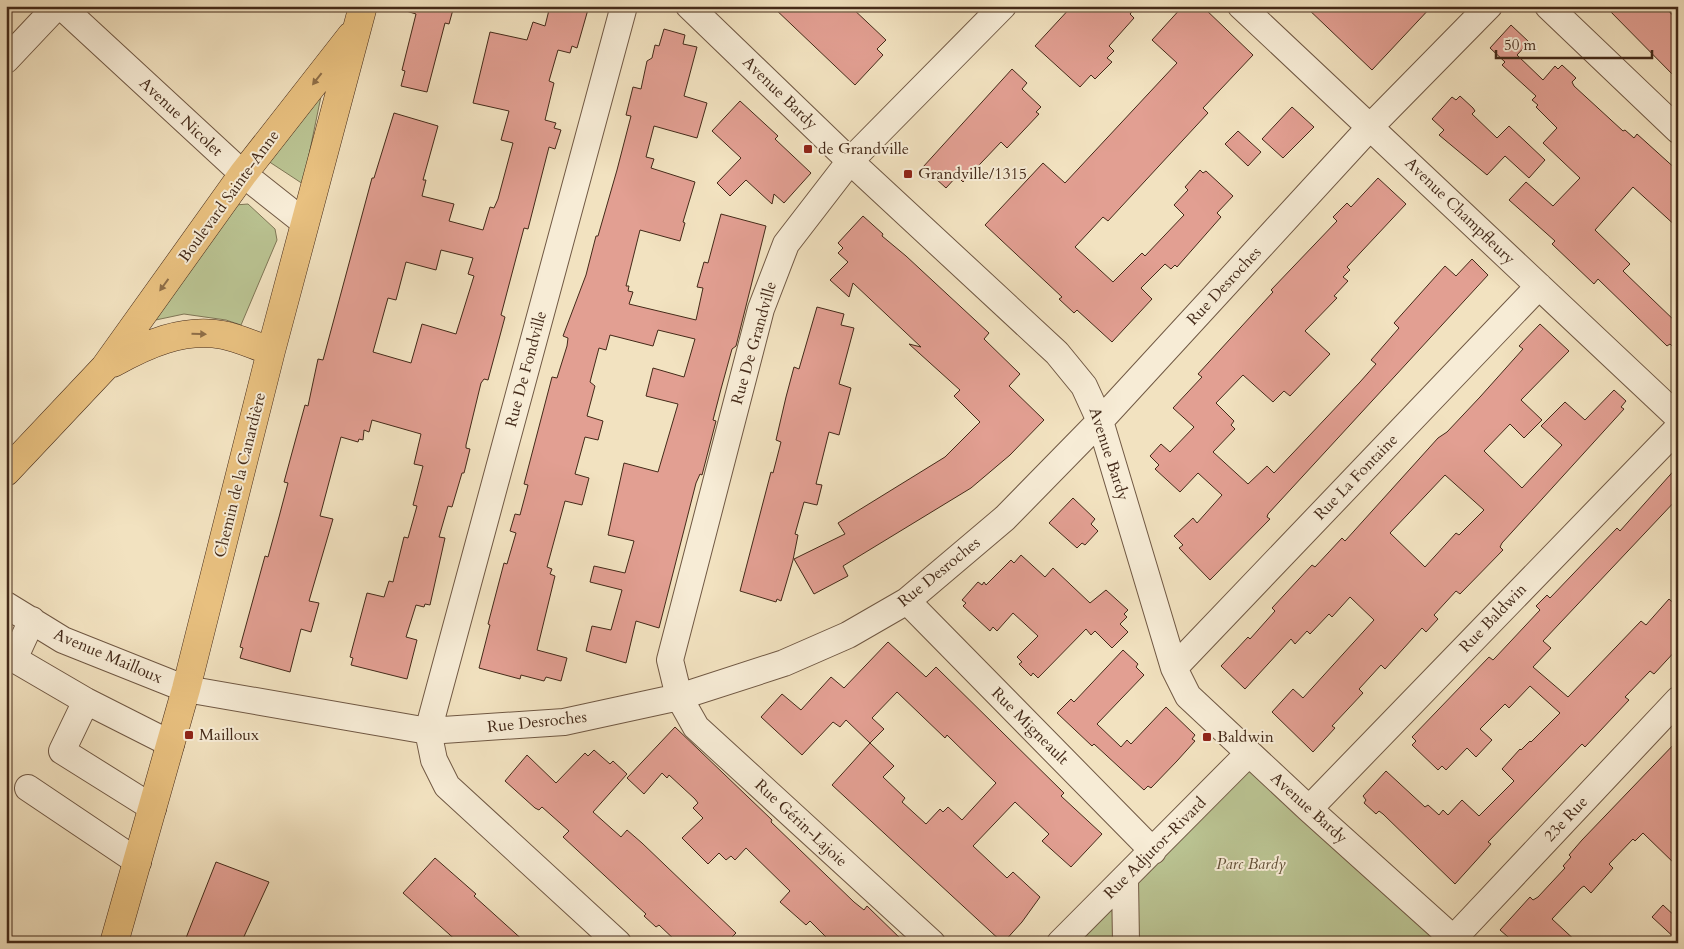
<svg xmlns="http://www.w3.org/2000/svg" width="1684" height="949" font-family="Cardo,serif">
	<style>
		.green { fill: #bac392; stroke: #7f7656 }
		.building { fill: #e29f92; stroke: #442a19; fill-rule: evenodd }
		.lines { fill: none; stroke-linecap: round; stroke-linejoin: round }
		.minor-casing { stroke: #705843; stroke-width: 28 }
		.major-casing { stroke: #442a19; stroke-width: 29 }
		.minor { stroke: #f7ecd6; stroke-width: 26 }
		.major { stroke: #e9c180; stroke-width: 28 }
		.oneway { fill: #8e6e47 }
		.poi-dot { fill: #8f2418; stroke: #f7ecd6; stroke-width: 2 }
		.labels { text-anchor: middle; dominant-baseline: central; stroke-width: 4; stroke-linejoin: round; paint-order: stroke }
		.street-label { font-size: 16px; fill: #442a19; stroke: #f7ecd6 }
		.poi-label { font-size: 16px; fill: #442a19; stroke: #f7ecd6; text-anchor: start }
		.park-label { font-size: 16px; font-style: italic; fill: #625037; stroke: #f7ecd6 }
	</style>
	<rect width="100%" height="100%" fill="#f2e2c0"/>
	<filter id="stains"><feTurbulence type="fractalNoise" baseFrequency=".004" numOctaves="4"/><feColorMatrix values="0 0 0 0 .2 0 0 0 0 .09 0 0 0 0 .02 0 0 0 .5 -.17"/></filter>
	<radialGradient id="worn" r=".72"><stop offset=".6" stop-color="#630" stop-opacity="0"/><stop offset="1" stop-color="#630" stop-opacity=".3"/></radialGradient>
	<path class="green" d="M326,72L303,184L268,161Z
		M248,204L275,229L277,240L241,325L226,320L184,314L151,321L235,205Z
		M1249,753L1458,943H1060Z"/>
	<path class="building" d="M404,6H454L449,24L445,23L427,92L401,86L405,71L402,70L416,14L403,10Z
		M550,6H589L577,48L572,46L570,53L558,50L549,81L554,83L545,120L556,123L554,128L561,130L555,149L549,147L528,229L524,228L501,315L505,317L488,380L484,379L481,383L466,445V448L470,449L464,473H462L452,507L448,506L439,537L445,538L430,605L425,604L424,607L416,605L406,637L417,640L407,679L351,665L353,658L350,657L367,593L384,597L389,581L393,582L404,537L408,538L417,506L413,505L423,466L414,464L421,434L372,420L369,432L364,430L363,440L359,439L358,442L341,437L320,516L333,519L309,601L319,603L311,632L301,629L290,672L240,658L243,648L240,647L265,556L268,557L279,517L288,483L284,482L305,405L308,406L318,359L323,360L372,178H374L394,113L438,126L423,180H426L422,196L454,204L449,221L483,230L490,207L494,208L498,199L513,143L501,140L509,111L473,103L490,32L527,40L533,22L545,26ZM441,250L473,258L468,274L474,276L456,334L422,324L411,363L373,352L388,298L396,300L406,262L436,270Z
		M772,6H850L886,40L877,49L883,55L855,85Z
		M1072,6H1137L1130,14L1134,18L1109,46L1114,51L1107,58L1112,62L1095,79L1091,75L1080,87L1035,46Z
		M1183,6H1202L1253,55L1203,108L1208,113L1108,221L1103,217L1075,247L1113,282L1142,253L1145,256L1184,215L1174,205L1188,190L1185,187L1200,170L1203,173L1206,171L1233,196L1217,213L1221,217L1177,267L1175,265L1171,269L1165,264L1141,288L1152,299L1112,342L1077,310L1074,313L1059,299L1062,297L985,225L1043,163L1065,183L1177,63L1152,40Z
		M1305,6H1432L1372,70Z
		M1605,6H1663L1678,20V80Z
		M1511,25L1529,42L1517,55L1543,80L1555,66L1558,69L1562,65L1576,78L1572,82L1574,86L1623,131L1625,130L1634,138L1637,134L1678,171V228L1633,187L1595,230L1630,264L1623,271L1678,324V352L1670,344L1667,346L1598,279L1594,284L1552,244L1555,241L1509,200L1526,182L1553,206L1580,178L1543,143L1557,128L1536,107L1538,105L1532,100L1536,96L1502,65L1505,62L1490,48Z
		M664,29L685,35L683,44L697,47L684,96L707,103L697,138L654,126L646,157L654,159L651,168L695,182L683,222L685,223L680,241L640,230L626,286H629L628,291L633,292L629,304L696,320L703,288L697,287L704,262L708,263L721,214L766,226L736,346L732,349L721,389L713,420L716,421L702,475L700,474L696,483L659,628L636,621L626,663L586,651L592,626L611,630L622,590L590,582L594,566L625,573L634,541L608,535L624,463L658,472L678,404L646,396L653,368L684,377L695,339L658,330L653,346L610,335L606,350L599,348L590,382L595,386L587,416L603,421L598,440L585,437L575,474L589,478L582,505L565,501L547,567L552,569L550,574L555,576L537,650L567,658L561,681L546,677L544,681L521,675L520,679L479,668L490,625L488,624L504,563L507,564L516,533L510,531L515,514L520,515L528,485L524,484L552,377L557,378L567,346L568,338L563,336L586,275L596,236H598L617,170L631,116L626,115L633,87L641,89L647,61L652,58L655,45L659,46Z
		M1012,69L1027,83L1022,89L1041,107L1036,112L1039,114L1007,148L1001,142L963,182L957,176L946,188L923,167Z
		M1460,96L1473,108L1475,111L1472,114L1497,138L1509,126L1545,160L1529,178L1505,156L1487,175L1439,135L1444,130L1432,119L1452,97L1456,100Z
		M740,101L778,136L775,139L811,173L784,203L774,194L772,204L746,180L730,196L717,183L741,158L712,131Z
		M1292,107L1314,127L1283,158L1262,139Z
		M1238,131L1261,152L1248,166L1225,144Z
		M1378,178L1406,204L1347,267L1350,270L1343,277L1348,281L1334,296L1337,298L1305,331L1330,354L1290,396L1284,391L1273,402L1243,375L1216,403L1234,421L1231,425L1235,429L1213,452L1248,484L1267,466L1274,473L1360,382L1376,364L1371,360L1399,328L1394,323L1445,266L1456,276L1472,259L1488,275L1268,514L1267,517L1270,519L1210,580L1179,548L1183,545L1174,536L1193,518L1197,523L1222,495L1198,473L1180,492L1155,469L1159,465L1150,456L1161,444L1170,452L1194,427L1173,408L1202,377L1198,374L1273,292L1271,290L1337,221L1333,217L1347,203L1351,207Z
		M863,216L883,234L882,236L906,256L989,333L984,339L1020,374L1009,386L1044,420L1010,455L971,488L843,566L848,576L814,594L794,559L845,534L838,523L945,457L980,422L954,396L960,390L909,344L921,347L853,283L849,297L830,280L848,262L838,253L843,248L838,243Z
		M817,307L844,314L841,325L854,328L839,384L851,388L839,435L829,432L816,484L822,485L817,505L804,502L795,534L798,535L793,560L781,601L777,599L776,602L740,591L771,472L773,473L781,442L776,440L786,397L794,367L799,369Z
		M1540,324L1569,351L1521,400L1542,420L1524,438L1510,424L1484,451L1522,488L1562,445L1541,426L1565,402L1585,420L1614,390L1626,401L1621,407L1624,409L1502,543L1500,547L1503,550L1460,594L1456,591L1434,615L1438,619L1426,632L1422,628L1385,669L1381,665L1359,689L1363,693L1332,726L1335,728L1313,752L1272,712L1293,689L1303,698L1374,620L1350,597L1332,617L1329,614L1310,634L1307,631L1295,644L1291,639L1245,689L1221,666L1248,637L1250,639L1275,611L1272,608L1312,565L1315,567L1342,538L1345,541L1438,438L1447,432L1480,397L1523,349L1519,346ZM1445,475L1484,510L1459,535L1456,533L1425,567L1390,533Z
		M1678,466V498L1543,641L1551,648L1533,667L1568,697L1641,621L1646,625L1669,599L1678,607V648L1654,674L1650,671L1625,697L1629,700L1585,747L1582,744L1488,842L1491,844L1484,852L1455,884L1383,814L1379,811L1376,814L1364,803L1366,800L1363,796L1386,771L1425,807L1428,805L1439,815L1443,810L1448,815L1462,800L1479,816L1514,781L1502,769L1520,749L1521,750L1530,741L1531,742L1560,713L1530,686L1509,708L1505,704L1480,729L1492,740L1476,757L1467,748L1446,770L1442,766L1438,770L1412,745L1416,741L1412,737L1489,657L1493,660L1495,658L1540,610L1536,606L1547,595L1550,598L1617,528L1620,531Z
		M1073,498L1095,519L1091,524L1098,531L1085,545L1082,543L1077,548L1049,523Z
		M1021,555L1045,577L1053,568L1090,603L1106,590L1128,610L1124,614L1127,617L1120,624L1128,632L1112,648L1095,631L1091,635L1086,629L1038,678L1033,673L1031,676L1019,664L1022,662L1017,657L1038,636L1013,613L997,631L993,627L990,631L963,606L966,603L962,600L978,582L982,585L984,582L986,585L1011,560L1014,563Z
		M888,642L926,677L936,667L1064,793L1061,796L1102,834L1071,867L1042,841L1049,834L1015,802L973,846L1007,878L1013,872L1040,897L1022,922L1003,943L832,785L870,743L846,720L840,727L833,722L802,755L761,717L782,694L801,710L831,677L844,688ZM897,692L945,738L947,735L996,783L962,820L948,807L943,812L940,809L926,824L902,802L905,798L883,777L894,766L870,743L884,729L872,718Z
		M1123,650L1138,664L1136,667L1144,675L1097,724L1121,747L1127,740L1131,744L1166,707L1195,735L1192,739L1195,741L1177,761L1151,788L1148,786L1144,790L1094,744L1092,746L1057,713L1071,699L1074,702Z
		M675,727L772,820L771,822L854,902L864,910L867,906L905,943H832L810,921L806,925L780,902L790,891L746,848L735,860L731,856L726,860L719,853L708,864L682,838L703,818L693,808L698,803L695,799L669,775L667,778L662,773L644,794L627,778Z
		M1678,740V867L1643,833L1635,841L1633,839L1609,864L1613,868L1591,893L1584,886L1581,888L1552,919L1578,943H1515L1500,930L1530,897L1533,900L1538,897L1565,868L1563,866L1571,857L1569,855L1582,840Z
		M594,750L610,764L613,761L627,774L593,812L621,837L627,830L642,843L736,933L726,943H678L659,925L656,927L644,916L646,914L563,837L569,831L542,807L539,810L535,808L505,781L527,755L556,783L585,753L588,756Z
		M435,858L476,894L474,896L526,943H459L403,893Z
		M216,862L269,882L241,943H184Z
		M1663,905L1678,919V941L1652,917Z"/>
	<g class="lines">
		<g class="minor-casing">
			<path id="minor" d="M61,6L243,174L305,223
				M689,6L850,161L1057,353L1084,386L1100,421L1174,668L1188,696L1309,809L1458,943
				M1241,6L1678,417
				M1548,6L1678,130
				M6,60L57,6
				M907,601L1153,851
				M6,605L63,640L186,689L428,731L564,722L679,697L784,663L848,635L907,601L1005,518L1100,421L1371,126L1489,6
				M32,620L14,659L86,701L171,744
				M1174,668L1539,286
				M86,701L62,751L153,808
				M28,788L138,862
				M1309,809L1678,428
				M1125,879L1126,943
				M1453,939L1678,700
				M618,943L447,786L434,760L428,731L624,6
				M932,943L696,727L679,697L670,660L761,309L786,244L850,161L1003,6
				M1060,943L1249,753"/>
		</g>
		<g class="major-casing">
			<path id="major" d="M113,363C147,344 182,328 223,335C239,338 255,346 271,351
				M6,472L105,367L243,174L351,36
				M114,943L186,689L271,351L363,6"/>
		</g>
		<use href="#minor" class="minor"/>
		<use href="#major" class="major"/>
	</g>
	<defs><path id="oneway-solid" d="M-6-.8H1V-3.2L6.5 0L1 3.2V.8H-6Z" transform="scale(1.25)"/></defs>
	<g class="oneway">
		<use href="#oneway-solid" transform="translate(317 79) rotate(128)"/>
		<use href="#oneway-solid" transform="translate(164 285) rotate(126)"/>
		<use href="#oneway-solid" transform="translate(199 334) rotate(2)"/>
	</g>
	<g class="poi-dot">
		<rect x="803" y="144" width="10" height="10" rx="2.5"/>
		<rect x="903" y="169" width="10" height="10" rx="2.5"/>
		<rect x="184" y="730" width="10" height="10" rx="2.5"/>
		<rect x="1202" y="732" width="10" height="10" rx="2.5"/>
	</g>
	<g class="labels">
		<g class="street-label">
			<text transform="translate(780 93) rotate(44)">Avenue Bardy</text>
			<text transform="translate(181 117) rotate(43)">Avenue Nicolet</text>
			<text transform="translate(229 196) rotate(-54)">Boulevard Sainte-Anne</text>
			<text transform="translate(1460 211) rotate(44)">Avenue Champfleury</text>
			<text transform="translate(1224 286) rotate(-47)">Rue Desroches</text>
			<text transform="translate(754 343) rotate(-74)">Rue De Grandville</text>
			<text transform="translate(526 369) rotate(-75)">Rue De Fondville</text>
			<text transform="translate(1109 454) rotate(72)">Avenue Bardy</text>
			<text transform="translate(240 475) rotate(-76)">Chemin de la Canardière</text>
			<text transform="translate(1356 477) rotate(-46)">Rue La Fontaine</text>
			<text transform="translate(939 572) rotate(-39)">Rue Desroches</text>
			<text transform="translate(1493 618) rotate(-46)">Rue Baldwin</text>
			<text transform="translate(108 656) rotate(23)">Avenue Mailloux</text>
			<text transform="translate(537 722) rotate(-6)">Rue Desroches</text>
			<text transform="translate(1030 726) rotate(45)">Rue Migneault</text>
			<text transform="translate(1309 808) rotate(42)">Avenue Bardy</text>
			<text transform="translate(1566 819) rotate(-47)">23e Rue</text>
			<text transform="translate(801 823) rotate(43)">Rue Gérin-Lajoie</text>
			<text transform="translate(1155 848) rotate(-45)">Rue Adjutor-Rivard</text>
		</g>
		<g class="poi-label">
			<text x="818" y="149">de Grandville</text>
			<text x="918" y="174">Grandville/1315</text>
			<text x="199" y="735">Mailloux</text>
			<text x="1217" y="737">Baldwin</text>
		</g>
		<g class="park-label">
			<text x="1251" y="864">Parc Bardy</text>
		</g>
	</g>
	<rect width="1684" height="949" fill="none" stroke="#f2e2c0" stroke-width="25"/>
	<rect x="8" y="8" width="1669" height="934" fill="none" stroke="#442a19" stroke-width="2.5"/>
	<rect x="12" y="12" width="1659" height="924" fill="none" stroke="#442a19"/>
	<path d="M1496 50v8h156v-8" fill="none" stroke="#442a19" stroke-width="2.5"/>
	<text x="1504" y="50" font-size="15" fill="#442a19" stroke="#f7ecd6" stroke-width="4" paint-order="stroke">50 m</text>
	<rect width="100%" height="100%" filter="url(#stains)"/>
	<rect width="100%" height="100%" fill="url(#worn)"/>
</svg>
